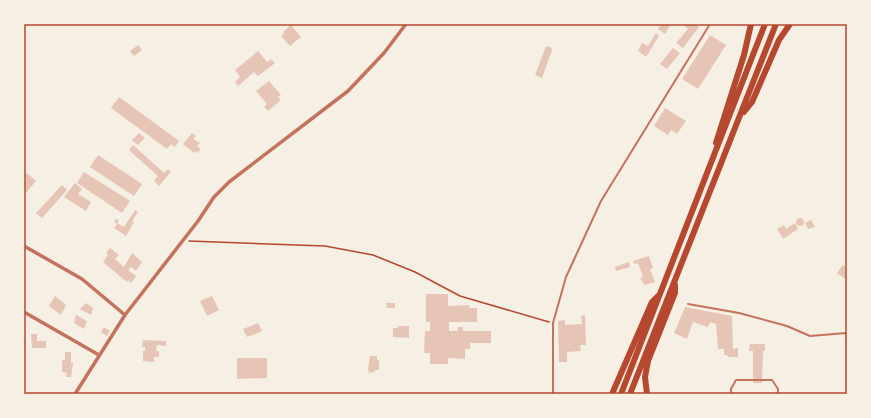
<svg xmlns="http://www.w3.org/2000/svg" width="871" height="418" font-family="Arial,sans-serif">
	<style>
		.building { fill: #e6c5b7 }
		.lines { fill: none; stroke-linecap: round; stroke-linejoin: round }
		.path { stroke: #b5482f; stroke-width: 1.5 }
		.service { stroke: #c5725c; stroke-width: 2 }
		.minor { stroke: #c5725c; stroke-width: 3.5 }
		.trunk { stroke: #b5482f; stroke-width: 6 }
		.neatline { fill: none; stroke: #b5482f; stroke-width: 1.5 }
	</style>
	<rect width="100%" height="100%" fill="#f6efe4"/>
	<path class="building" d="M661,24H671L665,34L658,29Z
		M682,24H695L699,27L683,48L676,43L688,29Z
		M291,25L301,37L290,46L281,36L284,34L283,32Z
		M656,33L659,36L646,57L638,51L642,43L648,46Z
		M710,35L726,45L698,89L682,79Z
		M138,45L142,50L134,56L130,51Z
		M546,46L551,47L552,50L542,78L535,75Z
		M673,48L680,53L667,69L660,64Z
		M258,51L267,62L271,59L275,63L258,76L254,72L238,86L235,82L240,77L235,70Z
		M269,81L281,95L278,97L281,100L268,111L264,107L267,104L256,91Z
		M119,97L179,141L175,147L171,144L167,149L111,108Z
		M665,108L686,121L677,134L671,130L668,135L654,126Z
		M139,133L145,138L138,145L132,140Z
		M192,133L196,136L193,139L200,143L197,146L201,149L197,153L196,151L194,153L183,144Z
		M133,145L164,173L168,169L171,172L159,186L154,181L158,176L129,150Z
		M98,155L142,184L134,196L90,167Z
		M84,172L130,201L122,213L77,183Z
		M27,173L36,181L26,193L24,191V177Z
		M75,183L82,189L78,194L91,202L86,211L64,197Z
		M62,185L67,190L42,218L36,213Z
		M135,210L138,212L132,221L134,222L126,236L114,228L117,224L114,222L116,219L119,220L117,223L124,227Z
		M796 222a4 4 0 1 1 8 0a4 4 0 1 1-8 0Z
		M811,220L815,227L808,229L805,223Z
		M795,223L798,229L783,239L777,229L784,225L786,229Z
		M110,248L119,255L115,259L124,267L132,253L142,262L136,271L131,267L128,270L136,276L131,283L128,280L127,282L103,262L108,255L106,253Z
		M649,256L653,268L650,269L655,282L645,285L640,278L643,277L642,274L638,263L634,264L633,261Z
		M629,262L630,267L616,271L615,267Z
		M843,265L847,268V280L837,273Z
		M426,294H448V306L469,305V308H477V322H449V331H458V327H463V331H491V343H470V349H465V359L448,358V364H430V353H424L425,331H430V322H426Z
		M55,296L66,305L61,315L49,306Z
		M212,296L219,310L207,316L200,301Z
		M86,303L93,308L91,315L80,309Z
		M386,303H395V308H387Z
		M685,307L732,316L733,349L738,348V357H728L727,355H724V349H718L716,324L710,322L708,327L693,322L687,339L674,333Z
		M76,315L87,321L84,329L74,323Z
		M585,315L586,345H580L581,351L567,352V362H559L558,321L565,320V325L582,324L581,316Z
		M258,323L262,331L247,337L243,329Z
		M398,326H409V338L393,337V328H398Z
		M104,327L110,331L107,336L101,332Z
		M31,334H37V341H46V348H32Z
		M143,340L166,341V346L157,345L156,351H159V357H154V362L143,361V351H145V347H142Z
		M750,344H765V351H763L762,383H753V351H749Z
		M65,352H71V363H73L71,377H66L67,373L62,372V360H65Z
		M370,356H377V360H379V370H375L374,372L369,373L368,369Z
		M237,358H267V378L237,379Z"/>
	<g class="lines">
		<path class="path" d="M189,241L325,246L373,255L415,272L460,296L549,322"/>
		<path class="service" d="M688,304L739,313L787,326L810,336L846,333L847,343
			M553,394V323L566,277L601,201L710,24
			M731,394V389L736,380H772L778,389V394"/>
		<path class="minor" d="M24,246L82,279L125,315
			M24,312L99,355
			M75,394L125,315L198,221L214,197L229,182L348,91L384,53L406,24"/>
		<path class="trunk" d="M744,112L752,102L779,40L790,24
			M716,143L744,55L751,24
			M612,394L652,302L658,296
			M621,394L765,24
			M630,394L776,24
			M647,394L645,377L648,361L675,293V285"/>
	</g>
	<rect width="871" height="418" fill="none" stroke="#f6efe4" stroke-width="50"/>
	<rect x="25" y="25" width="821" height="368" class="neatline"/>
</svg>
